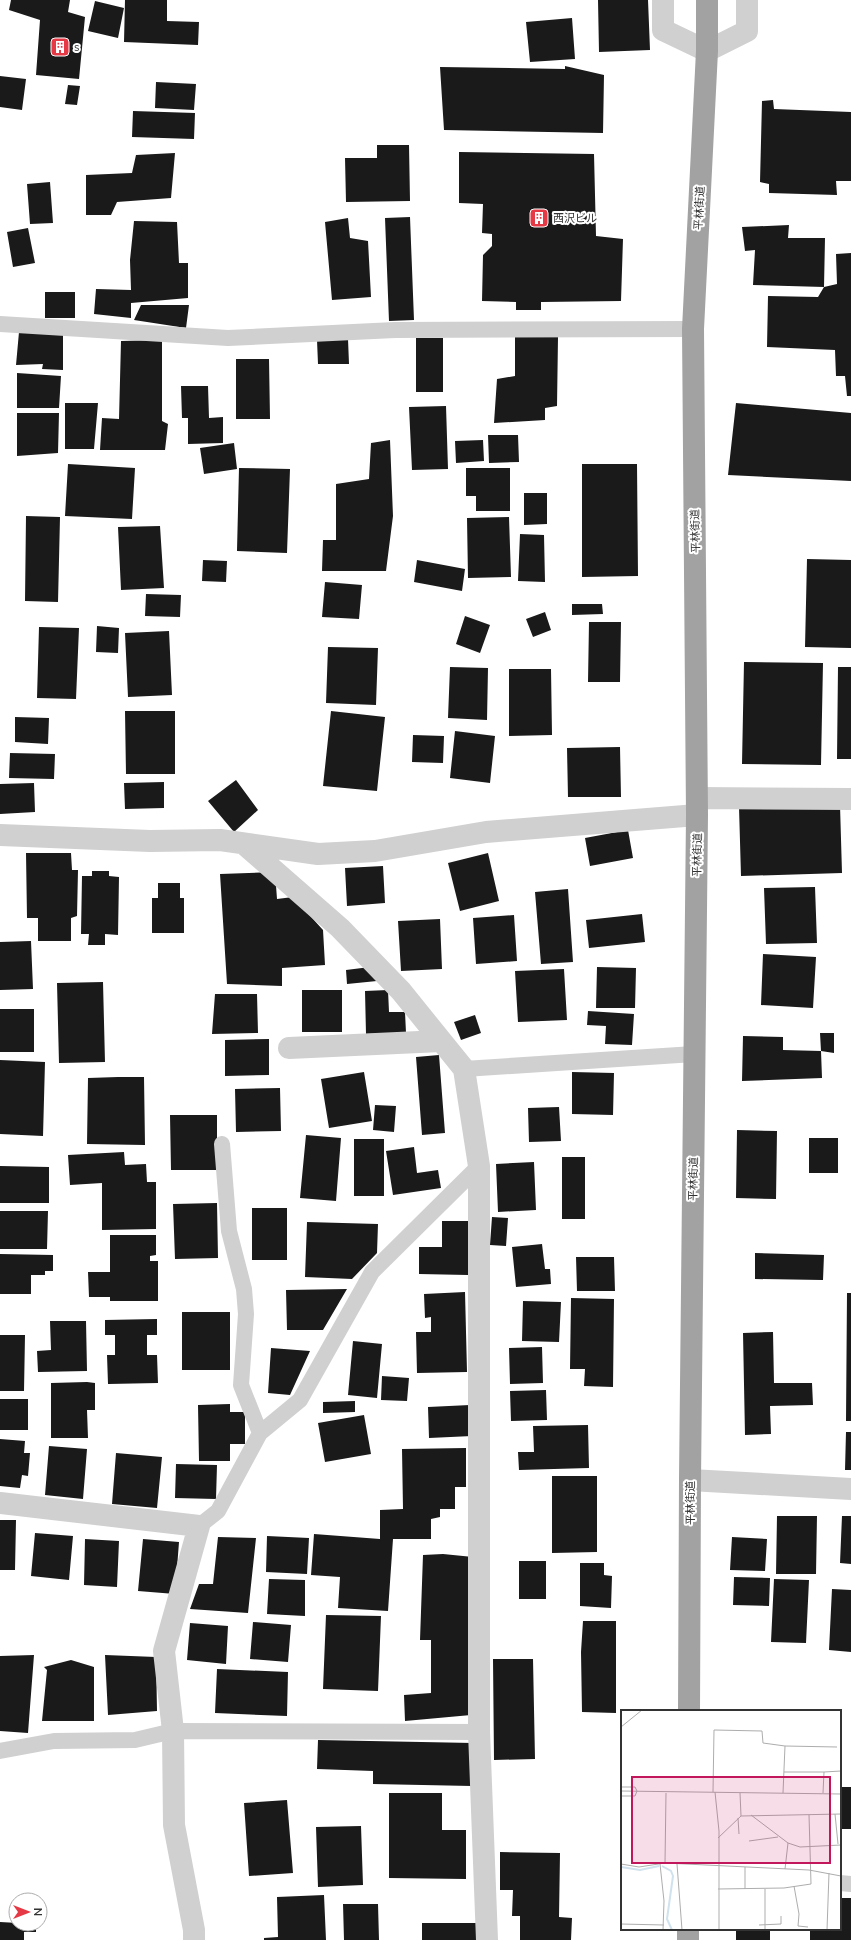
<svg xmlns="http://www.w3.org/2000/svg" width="851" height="1940" font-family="Mulish,'Noto Sans JP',sans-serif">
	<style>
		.building { fill: #1a1a1a }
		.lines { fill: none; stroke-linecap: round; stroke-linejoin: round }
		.service { stroke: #d0d0d0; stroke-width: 16 }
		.minor { stroke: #d0d0d0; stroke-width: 22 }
		.trunk { stroke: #a2a2a2; stroke-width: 22 }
		.labels { text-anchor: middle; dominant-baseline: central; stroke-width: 4; stroke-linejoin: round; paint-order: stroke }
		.poi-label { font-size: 11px; fill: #333; stroke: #fff; text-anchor: start }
		.street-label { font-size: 11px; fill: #333; stroke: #fff }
		.inset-river { fill: none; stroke: #cfe2ee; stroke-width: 2 }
		.inset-road { fill: none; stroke: #adadad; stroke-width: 1 }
		.view { fill: #c2185b; fill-opacity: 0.15; stroke: #c2185b; stroke-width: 2 }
		.inset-edge { fill: none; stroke: #333; stroke-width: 2 }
	</style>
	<rect width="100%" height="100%" fill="#fff"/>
	<path class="building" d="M11,0H70L68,12L85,17L79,79L36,75L40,20L9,10Z
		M125,0H167V21L199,22L198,45L124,42Z
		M598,0H648L650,50L599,52Z
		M95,1L124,8L118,38L88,31Z
		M572,18L575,59L530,62L526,22Z
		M565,66L604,75L603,133L444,130L440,67L565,69Z
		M0,76L26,79L22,110L0,107Z
		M156,82L196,84L194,110L155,108Z
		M68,85L80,86L77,105L65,104Z
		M773,100L774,109L851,112V181H836L837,195L769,193V184L760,182L762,101Z
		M133,111L195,113L194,139L132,137Z
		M377,145H409L410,201L346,202L345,158H377Z
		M459,152L594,154L596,236L623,239L621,301L541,302V310H516V302L482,301L483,255L492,246V234L482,233L483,204L459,203Z
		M175,153L171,198L117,202L111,215H86V175L132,173L136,155Z
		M50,182L53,223L30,224L27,184Z
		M410,217L414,320L389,321L385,218Z
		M348,218L350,238L368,241L371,297L332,300L325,222Z
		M134,221L177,222L179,263H188V298L131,303V318L94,314L96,289L131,290L130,260Z
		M789,225L788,238H825L824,287L753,285L755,250L745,251L742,227Z
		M28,228L35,263L13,267L7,232Z
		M851,253V396H847L845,376H836L835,350L767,347L768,296L818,297L824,287L837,284L836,254Z
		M45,292H75V318H45Z
		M141,305H189L186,328L134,320Z
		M63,331V370L42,369L43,364L16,365L19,332Z
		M515,337H558L557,406L545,408V420L494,423L497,379L515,376Z
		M416,338H443V392H416Z
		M348,339L349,364H318L317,340Z
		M162,340V421L168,424L165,450H100L102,418L119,419L121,341Z
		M236,359H269L270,419H236Z
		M17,373L61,376L59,408H17Z
		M181,386H208L209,418L223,417V443L188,444V418H182Z
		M65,403H98L94,449H65Z
		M736,403L851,413V481L728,475Z
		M446,406L448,469L412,470L409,407Z
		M17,413H59L58,453L17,456Z
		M488,435H518L519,462L489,463Z
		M390,440L393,516L386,571H322L323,540H336V484L369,479L371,443Z
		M483,440L484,461L456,463L455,441Z
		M234,443L237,469L204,474L200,448Z
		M68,464L135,468L132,519L65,516Z
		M582,464H637L638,576L582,577Z
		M239,468L290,469L287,553L237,551Z
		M466,468H510V511H476V496H466Z
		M524,493H547V524L524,525Z
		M26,516L60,517L58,602L25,601Z
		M509,517L511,577L468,578L467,518Z
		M160,526L164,588L121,590L118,527Z
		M520,534L544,535L545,582L518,581Z
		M807,559L851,560V648L805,647Z
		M203,560L227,561L226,582L202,581Z
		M417,560L465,569L462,591L414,582Z
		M325,582L362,585L359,619L322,617Z
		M146,594L181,595L180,617L145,616Z
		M572,604H602L603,614L572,615Z
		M545,612L551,630L533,637L526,619Z
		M465,616L490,625L480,653L456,644Z
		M589,622H621L620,682H588Z
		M97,626L119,628L118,653L96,652Z
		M39,627L79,628L76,699L37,698Z
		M169,631L172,695L128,697L125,633Z
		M328,647L378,648L376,705L326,703Z
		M744,662L823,663L821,765L742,764Z
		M450,667L488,668L487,720L448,718Z
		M838,667H851V759H837Z
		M509,669H551L552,735L509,736Z
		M125,711H175V774H126Z
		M331,711L385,717L377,791L323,786Z
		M15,717L49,718L48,744L15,742Z
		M455,731L495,736L490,783L450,778Z
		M413,735L444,736L443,763L412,762Z
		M620,747L621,797H568L567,748Z
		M10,753L55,754L54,779L9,778Z
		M236,780L258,810L234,832L208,801Z
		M164,782V808L125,809L124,783Z
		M34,783L35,812L0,814V784Z
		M840,805L842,873L741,876L739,807Z
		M628,830L633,858L590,866L585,838Z
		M26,853H71L72,870H78L77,916L71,918V941H38V918H27Z
		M488,853L499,901L460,911L448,863Z
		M383,866L385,903L347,906L345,868Z
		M92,871H109V876L119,877L118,935L105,934V945H88L89,934H81L82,876H92Z
		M275,872L277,899L293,897L323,930L325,965L282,968V986L227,984L220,874Z
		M158,883H180V898H184V933H152V898H158Z
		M815,887L817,943L766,944L764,888Z
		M568,889L573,962L541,964L535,892Z
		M642,914L645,942L589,948L586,920Z
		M514,915L517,961L476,964L473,918Z
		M440,919L442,969L401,971L398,921Z
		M31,941L33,989L0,990V942Z
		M763,954L816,957L813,1008L761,1005Z
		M370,967L377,981L347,984L346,970Z
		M597,967L636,968L635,1008H596Z
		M564,969L567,1020L518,1022L515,971Z
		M103,982L105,1062L59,1063L57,983Z
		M302,990H342V1032H302Z
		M388,990L389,1012H405L406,1033L366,1034L365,991Z
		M215,994H257L258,1033L212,1034Z
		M0,1009H34V1052H0Z
		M588,1011L634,1014L632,1045L605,1044L606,1026L587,1025Z
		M475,1015L481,1033L461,1040L454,1022Z
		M820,1033H834V1053L821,1051Z
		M743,1036L783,1037V1050L821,1051L822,1078L742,1081Z
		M269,1039V1075L225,1076V1040Z
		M439,1055L445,1133L422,1135L416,1057Z
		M0,1060L45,1062L43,1136L0,1134Z
		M364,1072L372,1121L329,1128L321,1079Z
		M572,1072L614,1073L613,1115L572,1114Z
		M118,1077H144L145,1145L87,1144L88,1078Z
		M280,1088L281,1131L236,1132L235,1089Z
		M375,1105L396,1106L394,1132L373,1130Z
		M559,1107L561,1141L529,1142L528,1108Z
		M170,1115H217V1170H171Z
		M737,1130L777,1131L776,1199L736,1198Z
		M306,1135L341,1138L336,1201L300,1198Z
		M809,1138H838V1173H809Z
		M354,1139H384V1196H354Z
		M414,1147L417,1173L438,1170L441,1188L393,1195L386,1151Z
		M124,1152L125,1165L146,1164L147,1182H156V1229L102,1230V1183L70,1185L68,1155Z
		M562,1157H585V1219H562Z
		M534,1162L536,1210L498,1212L496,1164Z
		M0,1166L49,1167V1203H0Z
		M217,1203L218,1258L175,1259L173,1204Z
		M252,1208H287V1260H252Z
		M0,1211H48L47,1249H0Z
		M492,1217L508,1218L506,1246L490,1245Z
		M442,1221H468V1275L419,1274V1247H442Z
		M307,1222L378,1224L377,1253L352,1279L305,1277Z
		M110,1235H156V1255L150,1256V1261H158V1301H110V1297H89L88,1272H110Z
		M542,1244L545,1269H550L551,1284L516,1287L512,1247Z
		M755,1253L824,1255L823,1280L755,1279Z
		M0,1254L53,1255V1271H45V1275H31V1294H0Z
		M576,1257H614L615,1291H577Z
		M347,1289L323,1330H287L286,1290Z
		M465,1292L467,1372L417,1373L416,1332H431V1317L425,1318L424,1294Z
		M847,1293H851V1421H846Z
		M571,1298L614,1299L613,1387L584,1386L585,1369H570Z
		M523,1301L561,1302L559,1342L522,1341Z
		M182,1312H230V1370H182Z
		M157,1319V1335H147V1355H157L158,1383L108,1384L107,1355H115V1335H105V1320Z
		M50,1321H86L87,1371L38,1372L37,1351L51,1350Z
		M773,1332L774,1383H812L813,1405L770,1406L771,1434L745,1435L743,1333Z
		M0,1335H25L24,1391H0Z
		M353,1341L382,1344L377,1398L348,1395Z
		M542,1347L543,1383L510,1384L509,1348Z
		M271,1348L310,1351L290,1395L268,1393Z
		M382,1376L409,1378L407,1401L381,1400Z
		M87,1382L95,1383V1410H87L88,1438H51V1383Z
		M546,1390L547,1420L511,1421L510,1391Z
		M0,1399H28V1430H0Z
		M355,1401V1412L323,1413V1402Z
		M230,1404V1412H245V1444H230V1461H199L198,1405Z
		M470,1405L472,1436L429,1438L428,1407Z
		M364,1415L371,1454L325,1462L318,1423Z
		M588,1425L589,1468L519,1470L518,1452H534L533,1426Z
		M846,1432H851V1470H845Z
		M0,1439L25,1441L24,1453H30L28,1476L22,1475L20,1488L0,1486Z
		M49,1446L87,1449L83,1499L45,1495Z
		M466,1448V1487H455V1509H440V1517L431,1519V1539H393L388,1611L338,1608L340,1577L311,1575L314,1534L380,1539V1510L403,1509L402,1449Z
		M116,1453L162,1457L157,1508L112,1504Z
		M176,1464L217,1465L216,1499L175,1498Z
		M552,1476H597V1552L552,1553Z
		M777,1516H817L816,1574H776Z
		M842,1516H851V1564L840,1563Z
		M0,1520H16L15,1570H0Z
		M35,1533L73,1536L69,1580L31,1576Z
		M267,1536L309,1538L307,1574L266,1572Z
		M218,1537L256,1538L248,1613L190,1609L199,1584H213Z
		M732,1537L767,1539L765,1571L730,1570Z
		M85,1539L119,1541L117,1587L84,1585Z
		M143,1539L179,1542L175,1594L138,1591Z
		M443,1554L473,1557L471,1715L405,1721L404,1695L431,1693V1640H420L423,1555Z
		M519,1561H546V1599H519Z
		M580,1563H604V1575L612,1576L611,1608L580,1606Z
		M734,1577L770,1578L769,1606L733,1605Z
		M269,1579L305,1580V1616L267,1614Z
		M774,1579L809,1580L806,1643L771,1642Z
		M832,1589L851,1590V1652L829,1650Z
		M326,1615L381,1616L378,1691L323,1689Z
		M583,1621H616V1713L582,1712L581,1652Z
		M253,1622L291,1625L288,1662L250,1659Z
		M190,1623L228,1626L226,1664L187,1660Z
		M34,1655L28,1733L0,1731V1656Z
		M105,1655L156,1657L157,1711L108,1715Z
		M493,1659H533L535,1759L494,1760Z
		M71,1660L94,1667V1721H42L47,1670L44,1667Z
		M217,1669L288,1672L287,1716L215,1713Z
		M318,1740L473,1743L472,1786L373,1784V1771L317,1769Z
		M840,1787H851V1829H840Z
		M389,1793H442V1830H466V1879L389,1878Z
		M287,1800L293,1873L249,1876L244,1803Z
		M361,1826L363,1885L318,1887L316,1827Z
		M500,1852L560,1853L559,1917L572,1918L571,1940H520V1916H512L513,1890H500Z
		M324,1895L326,1940H264V1938L278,1937L277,1897Z
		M840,1898H851V1940H810V1929H840Z
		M343,1904H378L379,1940H344Z
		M0,1922L36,1924V1932H24V1940H0Z
		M422,1923H476V1940H422Z
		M736,1929H770V1940H736Z"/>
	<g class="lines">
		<path class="service" d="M0,324L228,338L395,330L693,329
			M464,1069L694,1054
			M222,1144L229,1231L244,1289L246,1314L241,1385L260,1433
			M199,1526L218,1511L260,1433L300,1400L372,1272L479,1166
			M0,1751L54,1741L135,1740L173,1731L479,1732
			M840,1883L851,1884"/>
		<path class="minor" d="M663,0V30L707,51L747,31V0
			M697,798L851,799
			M0,835L150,841L220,840L318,854L375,851L486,832L697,815
			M244,844L340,928L401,991L464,1069L479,1166V1732L487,1940
			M289,1048L441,1041
			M690,1480L851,1489
			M0,1503L199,1526L164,1651L173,1731L174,1825L194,1930V1940"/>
		<path class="trunk" d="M689,1711L690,1480L697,815L693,329L707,51V0
			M688,1940V1929"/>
	</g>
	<defs>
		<g id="building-square" transform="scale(1)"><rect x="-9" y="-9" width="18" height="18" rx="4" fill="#e63946" stroke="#fff"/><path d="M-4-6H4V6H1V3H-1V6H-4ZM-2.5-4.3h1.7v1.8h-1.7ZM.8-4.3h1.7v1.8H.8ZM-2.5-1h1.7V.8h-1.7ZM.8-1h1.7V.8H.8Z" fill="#fff"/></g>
	</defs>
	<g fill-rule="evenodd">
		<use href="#building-square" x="60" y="47"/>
		<use href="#building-square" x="539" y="218"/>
	</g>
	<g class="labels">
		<g class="poi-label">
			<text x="74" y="47">s</text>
			<text x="553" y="218">西沢ビル</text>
		</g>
		<g class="street-label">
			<text transform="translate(699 208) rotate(-87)">平林街道</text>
			<text transform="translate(695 531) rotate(-91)">平林街道</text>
			<text transform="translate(697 855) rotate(-89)">平林街道</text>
			<text transform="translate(693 1179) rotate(-89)">平林街道</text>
			<text transform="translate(690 1503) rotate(-90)">平林街道</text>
		</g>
	</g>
	<g transform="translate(621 1710)">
		<rect width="220" height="220" fill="#fff"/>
		<path class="inset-river" d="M41,156L50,161L52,166L46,209L51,220M0,157L19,160L38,156"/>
		<path class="inset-road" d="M0,17L21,0M163,62H203L202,83M203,62L220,61M0,77H14L16,81L14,86H0M0,81L220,84M92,82L93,20L141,21L142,33L164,36M94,82L98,121V220M119,83L120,106M162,83L164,36L216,37M214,104L217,134M130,105L167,133M117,108L118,124M97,128L120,106L220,104M128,131L157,127M44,153L45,83M0,154L18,157L44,153L188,160L220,166M39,154L43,191L42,220M56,154L61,220M164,159L167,133L179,137L220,135M173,176L178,204L177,216L187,217M97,179L163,178L190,174L188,105M124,179V157M144,179V220M0,214L43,215M138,215L160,214V206M206,220L208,163"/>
		<path class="view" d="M11,67H209V153H11Z"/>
		<rect width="220" height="220" class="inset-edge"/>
	</g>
	<g transform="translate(28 1912) rotate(90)"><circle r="19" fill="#ffffff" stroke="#adadad"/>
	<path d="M0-3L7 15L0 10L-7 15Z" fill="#e63946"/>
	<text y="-6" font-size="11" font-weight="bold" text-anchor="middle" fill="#333333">N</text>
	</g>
</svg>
